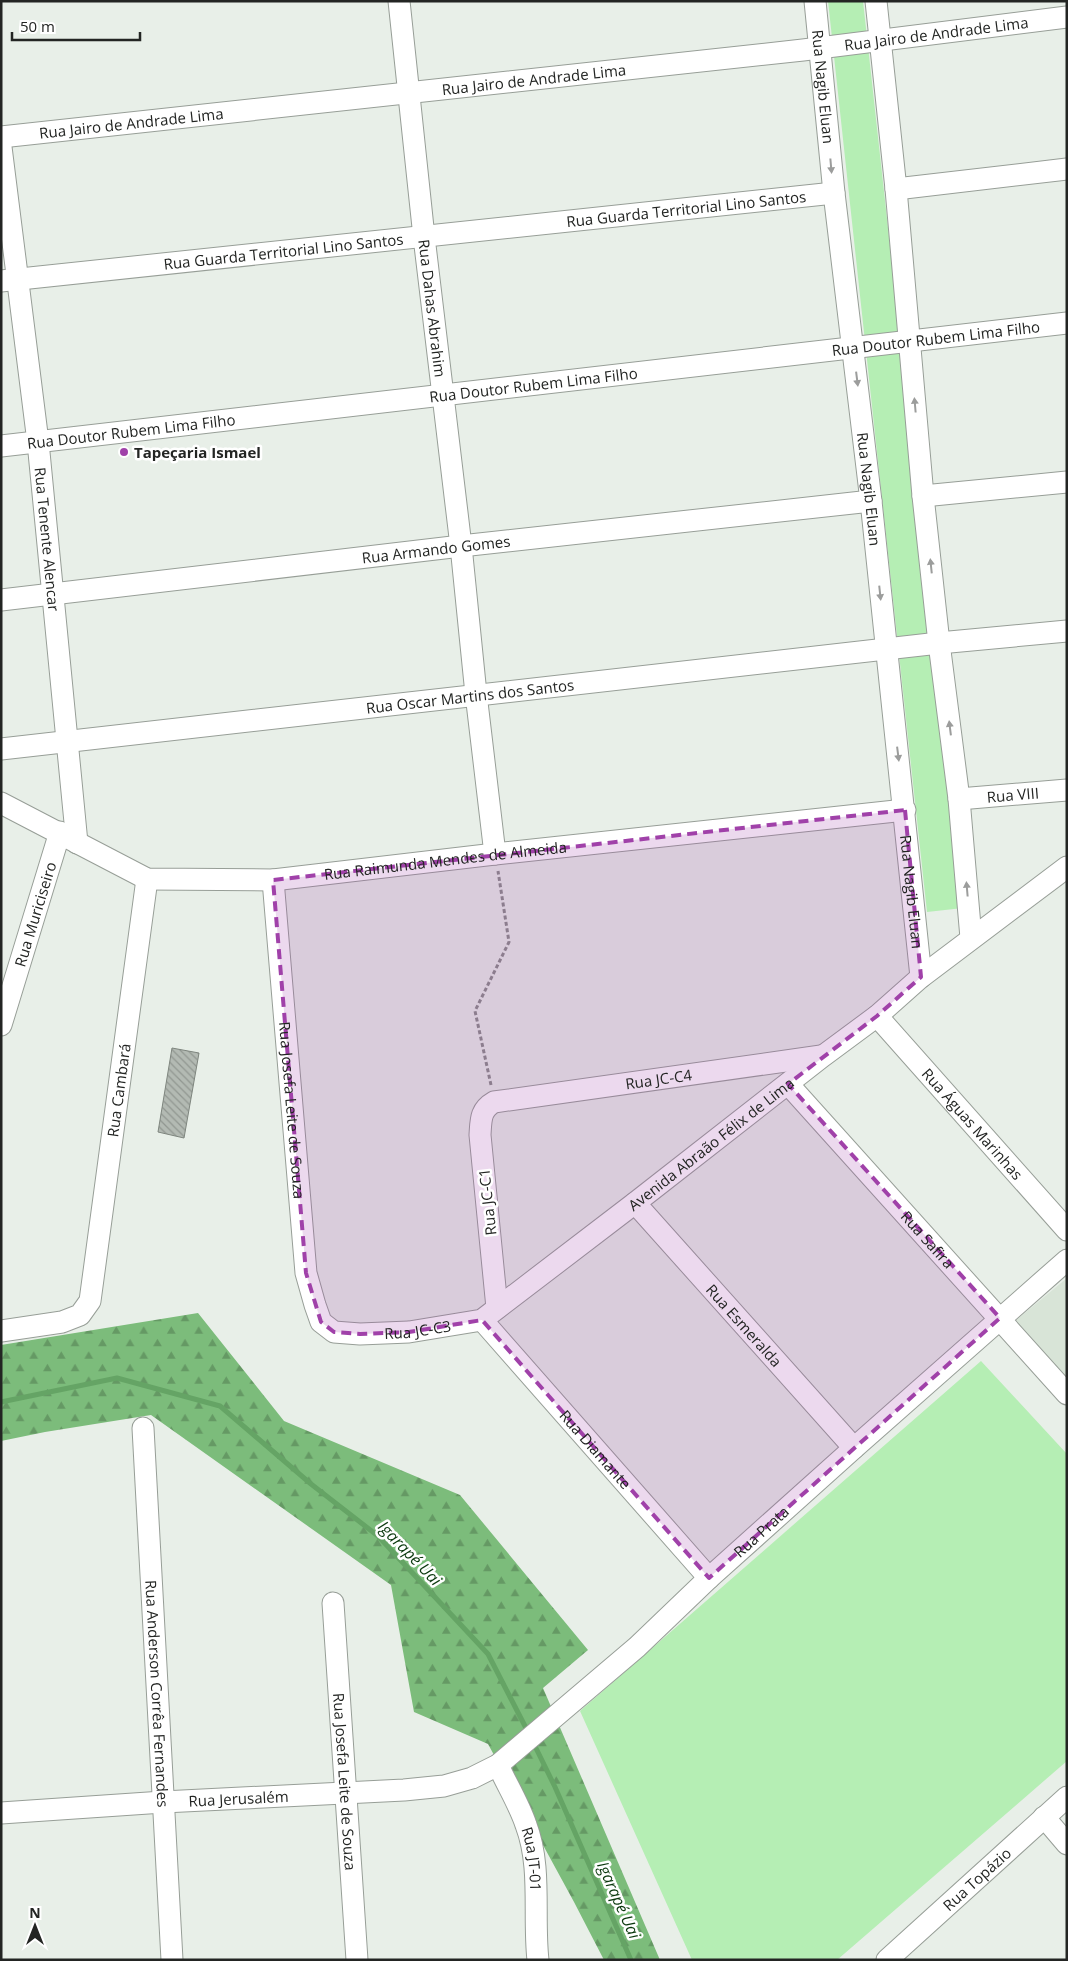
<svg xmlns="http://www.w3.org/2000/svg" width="1068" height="1961" font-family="'Open Sans',sans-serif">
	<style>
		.built { fill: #d8e4d7 }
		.forest { fill: url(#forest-firs) }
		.park { fill: #b5eeb4 }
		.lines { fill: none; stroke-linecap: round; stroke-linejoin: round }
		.stream { stroke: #65a465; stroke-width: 5 }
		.building { fill: url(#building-back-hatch); stroke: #7e857e }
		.minor-casing { stroke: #979e97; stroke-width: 23 }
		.path { stroke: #888d88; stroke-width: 3; stroke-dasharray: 4 2.5; stroke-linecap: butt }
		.minor { stroke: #fff; stroke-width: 21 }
		.oneway { fill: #9c9d9c }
		.marked { fill: #a041a9; fill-opacity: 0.2; stroke: #a041a9; stroke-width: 4; stroke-dasharray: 10 6; stroke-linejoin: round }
		.poi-dot { fill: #a041a9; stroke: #fff; stroke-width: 2 }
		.labels { text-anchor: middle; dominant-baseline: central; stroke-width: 5; stroke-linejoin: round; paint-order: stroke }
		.street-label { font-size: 15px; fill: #232523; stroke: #fff }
		.poi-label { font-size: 15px; font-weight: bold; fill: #232523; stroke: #fff; text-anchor: start }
		.water-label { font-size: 16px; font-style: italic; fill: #0a380d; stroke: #fff }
	</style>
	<defs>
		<pattern id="forest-firs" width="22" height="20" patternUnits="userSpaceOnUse" patternTransform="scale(1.25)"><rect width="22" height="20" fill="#7cbc7b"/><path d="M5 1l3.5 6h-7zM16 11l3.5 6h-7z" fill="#659964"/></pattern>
		<pattern id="building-back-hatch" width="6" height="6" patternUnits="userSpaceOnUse" patternTransform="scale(1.25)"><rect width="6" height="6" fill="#b3bab3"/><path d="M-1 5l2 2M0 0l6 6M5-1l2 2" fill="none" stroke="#919791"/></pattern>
	</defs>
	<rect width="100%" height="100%" fill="#e8efe8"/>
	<path class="built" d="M1067,1278V1379L1015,1321Z"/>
	<path class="forest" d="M198,1313L284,1421L460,1495L588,1650L543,1688L660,1960H604L574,1902L488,1744L414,1712L391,1585L151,1415L45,1432L1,1441V1345Z"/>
	<path class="park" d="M828,1H863L963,908L927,912Z
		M981,1361L1067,1454V1761L837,1960H692L580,1711Z"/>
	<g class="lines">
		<path class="stream" d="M1,1402L117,1378L220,1406L311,1484L378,1536L488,1654L528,1732
			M533,1742L555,1787L631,1960"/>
	</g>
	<path class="building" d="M172,1048L199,1053L184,1138L158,1132Z"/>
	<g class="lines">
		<g class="minor-casing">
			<g id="minor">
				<path id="s1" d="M399,1L424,237L461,546L476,694L495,854"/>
				<path id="s2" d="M815,1L834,193L871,501L921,977"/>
				<path d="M876,1L896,189L923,496L939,643L959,799L971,938"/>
				<path id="s3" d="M1,137L803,50L1067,17"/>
				<path id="s4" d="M1,147L38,442L77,843"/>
				<path d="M896,189L1067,169"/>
				<path id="s5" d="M1,281L834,193"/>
				<path id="s6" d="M1,446L1067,323"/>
				<path d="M923,496L1067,482"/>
				<path id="s7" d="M1,600L461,546L871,501"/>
				<path id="s8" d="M1,749L939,643L1067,631"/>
				<path id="s9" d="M959,799L1067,790"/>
				<path id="s10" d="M1,803L147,879L273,880L495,854L905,810"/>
				<path id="s11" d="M273,880L306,1273L315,1305L321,1322L334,1332L360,1334L409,1332L482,1320L635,1203L823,1056L877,1016L921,977L1067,867"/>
				<path id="s12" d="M877,1016L1067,1230"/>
				<path id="s13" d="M1,1025L60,832"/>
				<path id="s14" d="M788,1084L1067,1394"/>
				<path id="s15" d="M635,1203L854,1448"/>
				<path id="s16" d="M497,1308L480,1135C481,1120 480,1110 494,1102L821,1056"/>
				<path id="s17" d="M482,1320L709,1578"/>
				<path id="s18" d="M1,1331L62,1322L80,1315L90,1301L147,879"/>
				<path id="s19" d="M143,1428L172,1960"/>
				<path id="s20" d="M333,1603L357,1960"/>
				<path id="s21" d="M498,1765C507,1785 519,1804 526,1825C542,1867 533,1916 538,1960"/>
				<path id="s22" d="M1,1813L163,1802L404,1790L444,1786L472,1778L498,1765L637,1647L709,1578L854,1448L1067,1260"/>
				<path d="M1044,1817L1067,1844"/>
				<path id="s23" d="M887,1960L1067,1797"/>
			</g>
		</g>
		<path class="path" d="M491,1085L475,1011L509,942L498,871"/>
		<use href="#minor" class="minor"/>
	</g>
	<defs><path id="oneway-solid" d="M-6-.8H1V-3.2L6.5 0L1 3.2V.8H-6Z" transform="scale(1.25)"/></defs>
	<g class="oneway">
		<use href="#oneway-solid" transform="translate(831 166) rotate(85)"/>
		<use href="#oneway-solid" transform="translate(857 379) rotate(83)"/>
		<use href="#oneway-solid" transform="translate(915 405) rotate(-95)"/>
		<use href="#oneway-solid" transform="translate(931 566) rotate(-96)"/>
		<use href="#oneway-solid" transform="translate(880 593) rotate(84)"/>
		<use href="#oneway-solid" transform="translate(950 728) rotate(-97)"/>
		<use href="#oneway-solid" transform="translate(898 754) rotate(83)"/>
		<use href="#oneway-solid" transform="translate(967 889) rotate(-95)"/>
	</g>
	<path class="marked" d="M905,810L921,977L877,1016L788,1084L1000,1318L709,1578L482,1320L409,1332L360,1334L334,1332L321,1322L306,1273L273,880Z"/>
	<circle class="poi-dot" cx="124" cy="452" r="5"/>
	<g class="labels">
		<g class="street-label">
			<text stroke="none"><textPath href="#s3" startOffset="941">Rua Jairo de Andrade Lima</textPath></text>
			<text stroke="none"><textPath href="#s3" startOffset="536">Rua Jairo de Andrade Lima</textPath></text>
			<text stroke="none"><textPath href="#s2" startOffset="86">Rua Nagib Eluan</textPath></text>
			<text stroke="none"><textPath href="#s3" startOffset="131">Rua Jairo de Andrade Lima</textPath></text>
			<text stroke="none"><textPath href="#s5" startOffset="689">Rua Guarda Territorial Lino Santos</textPath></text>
			<text stroke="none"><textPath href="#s5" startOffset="284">Rua Guarda Territorial Lino Santos</textPath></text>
			<text stroke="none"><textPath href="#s1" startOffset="309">Rua Dahas Abrahim</textPath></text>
			<text stroke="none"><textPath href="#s6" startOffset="941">Rua Doutor Rubem Lima Filho</textPath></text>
			<text stroke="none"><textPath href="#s6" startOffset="536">Rua Doutor Rubem Lima Filho</textPath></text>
			<text stroke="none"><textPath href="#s6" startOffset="131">Rua Doutor Rubem Lima Filho</textPath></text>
			<text stroke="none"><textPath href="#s2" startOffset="491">Rua Nagib Eluan</textPath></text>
			<text stroke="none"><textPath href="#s4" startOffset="395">Rua Tenente Alencar</textPath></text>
			<text stroke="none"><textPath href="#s7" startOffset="438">Rua Armando Gomes</textPath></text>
			<text stroke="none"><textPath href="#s8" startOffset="472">Rua Oscar Martins dos Santos</textPath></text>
			<text stroke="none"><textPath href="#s9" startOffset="54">Rua VIII</textPath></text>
			<text stroke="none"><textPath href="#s10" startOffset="464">Rua Raimunda Mendes de Almeida</textPath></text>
			<text stroke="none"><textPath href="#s2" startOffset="896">Rua Nagib Eluan</textPath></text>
			<text stroke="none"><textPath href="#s13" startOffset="116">Rua Muriciseiro</textPath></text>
			<text stroke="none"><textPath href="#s16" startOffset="378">Rua JC-C4</textPath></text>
			<text stroke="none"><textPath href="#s18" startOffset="311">Rua Cambará</textPath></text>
			<text stroke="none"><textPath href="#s11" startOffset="231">Rua Josefa Leite de Souza</textPath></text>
			<text stroke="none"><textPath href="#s12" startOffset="144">Rua Águas Marinhas</textPath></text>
			<text stroke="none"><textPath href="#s11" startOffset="900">Avenida Abraão Félix de Lima</textPath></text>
			<text transform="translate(487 1202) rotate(-96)">Rua JC-C1</text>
			<text stroke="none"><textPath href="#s14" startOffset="209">Rua Safira</textPath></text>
			<text stroke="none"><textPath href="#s15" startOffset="164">Rua Esmeralda</textPath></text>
			<text stroke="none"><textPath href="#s11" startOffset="546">Rua JC-C3</textPath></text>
			<text stroke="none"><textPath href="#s17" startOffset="172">Rua Diamante</textPath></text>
			<text stroke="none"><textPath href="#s22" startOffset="854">Rua Prata</textPath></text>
			<text stroke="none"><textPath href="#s19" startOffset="266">Rua Anderson Corrêa Fernandes</textPath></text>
			<text stroke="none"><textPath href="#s20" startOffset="179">Rua Josefa Leite de Souza</textPath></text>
			<text stroke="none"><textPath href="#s22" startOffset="238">Rua Jerusalém</textPath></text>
			<text stroke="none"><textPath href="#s21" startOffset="101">Rua JT-01</textPath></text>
			<text stroke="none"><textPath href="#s23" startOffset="121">Rua Topázio</textPath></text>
		</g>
		<g class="poi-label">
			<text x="134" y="452">Tapeçaria Ismael</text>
		</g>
		<g class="water-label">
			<text transform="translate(410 1553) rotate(46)">Igarapé Uai</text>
			<text transform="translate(619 1900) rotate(66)">Igarapé Uai</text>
		</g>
	</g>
	<rect width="1068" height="1961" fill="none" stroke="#232523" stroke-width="5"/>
	<g transform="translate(35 1926)" stroke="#ffffff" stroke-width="4" paint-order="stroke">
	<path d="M0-4L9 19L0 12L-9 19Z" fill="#232523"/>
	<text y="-8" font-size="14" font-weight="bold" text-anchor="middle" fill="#232523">N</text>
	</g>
	<path d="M12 32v8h128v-8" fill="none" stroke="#232523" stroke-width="2.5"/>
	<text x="20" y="32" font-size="15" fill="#232523" stroke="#ffffff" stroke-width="4" paint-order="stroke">50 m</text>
</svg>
